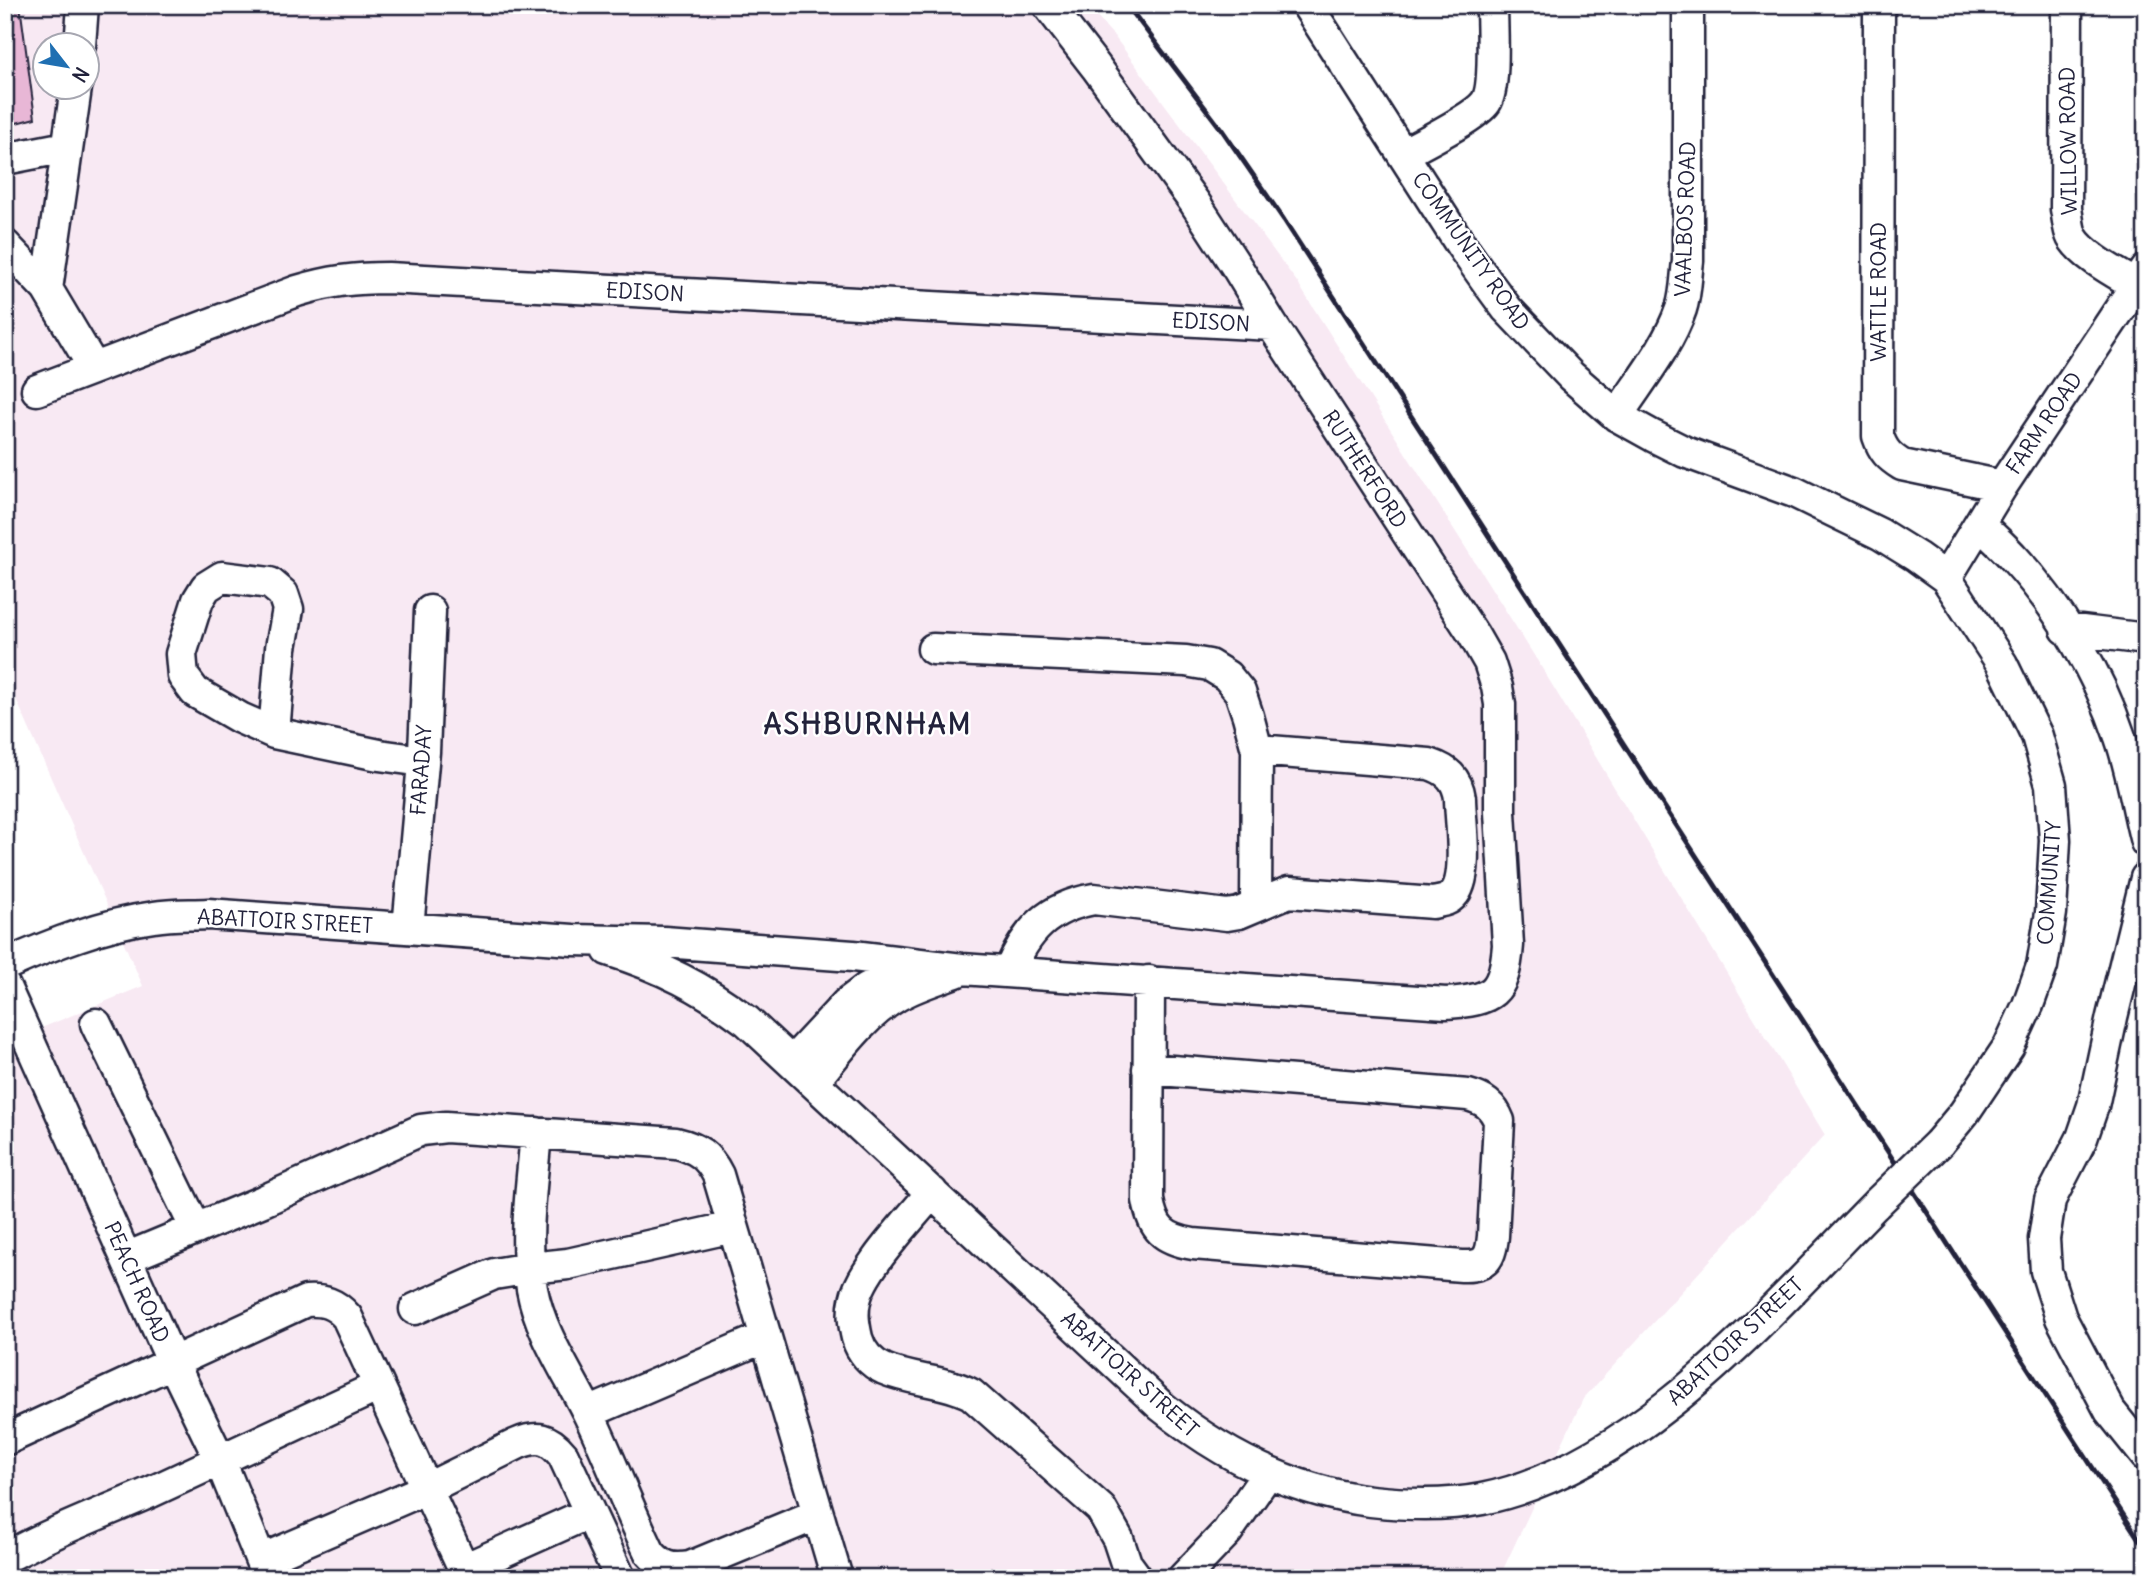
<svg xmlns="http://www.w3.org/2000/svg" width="2151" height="1583" font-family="Delius,sans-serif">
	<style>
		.built { fill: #f8e9f3; fill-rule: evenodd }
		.building { fill: #e8b7d6; stroke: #22223b; stroke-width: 2 }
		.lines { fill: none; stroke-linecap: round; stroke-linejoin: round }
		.minor-casing { stroke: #22223b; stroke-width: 35 }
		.minor { stroke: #fff; stroke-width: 30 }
		.rail { stroke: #22223b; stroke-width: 5 }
		.minor-bridge-casing { stroke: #22223b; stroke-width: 35; stroke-linecap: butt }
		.minor-bridge { stroke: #fff; stroke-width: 30 }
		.labels { text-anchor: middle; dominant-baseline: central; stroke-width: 5; stroke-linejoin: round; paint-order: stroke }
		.street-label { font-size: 21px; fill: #22223b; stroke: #fff }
		.district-label { font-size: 28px; font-weight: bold; letter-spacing: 2px; fill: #22223b; stroke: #fff }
	</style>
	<rect width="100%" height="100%" fill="#fff"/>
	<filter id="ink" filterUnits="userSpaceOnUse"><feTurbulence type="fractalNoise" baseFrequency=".0143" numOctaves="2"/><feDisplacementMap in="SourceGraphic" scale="14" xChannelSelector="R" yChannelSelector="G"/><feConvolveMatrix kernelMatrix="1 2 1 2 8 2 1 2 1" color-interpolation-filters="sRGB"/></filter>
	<g filter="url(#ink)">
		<path class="built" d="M5,5H1086L1114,36L1297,282L1537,660L1825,1135L1583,1399L1499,1578H5V1043L143,986L5,674ZM46,46H88V88H46Z"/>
		<path class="building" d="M5,5H20L35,118L5,126Z"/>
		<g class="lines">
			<g class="minor-casing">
				<path id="minor" d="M1307,5L1461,245L1490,286L1507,309L1571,376L1617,416L1653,436L1685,452L1794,492L1880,534L1917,557L1946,578L2002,664L2037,736L2051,785L2055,840L2051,913L2042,966L2028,1005L2009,1046L1964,1113L1939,1143
					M1879,5L1878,436C1883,451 1889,457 1902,465L2002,486
					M2067,5L2066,209C2068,218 2068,229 2072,237C2083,256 2118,274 2136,285
					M80,46L83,5
					M1403,154C1421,144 1476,117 1486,102C1496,87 1492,26 1492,5
					M5,159L66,147
					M5,245L47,289L94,368
					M47,289L76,88
					M37,390L297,291C330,281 354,278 388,278L1272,325
					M1617,416C1639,382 1668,347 1681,309C1686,294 1686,276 1688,261V5
					M1979,524C1991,535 2003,546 2014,558C2059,607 2099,674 2120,737C2132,771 2137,807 2146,842
					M1946,578L2002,486L2146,270
					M2066,629L2146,639
					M933,649L1186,661L1209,665L1227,676L1240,692L1248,716L1257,750L1256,904
					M274,733L281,648L288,609L283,594L270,583L222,577L206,587L198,600L181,654L183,676L195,692L240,718L274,733L379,755L423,761
					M2146,878L2112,1017L2093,1106L2082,1138L2050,1200L2044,1239L2046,1271L2061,1318L2110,1411L2146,1456
					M408,928L424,752L430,611
					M608,950C662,967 702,987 747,1021L1161,1406C1223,1456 1292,1491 1371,1501C1408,1505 1446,1506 1482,1499C1639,1467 1769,1312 1876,1204
					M5,965C52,944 103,924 154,917C171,914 190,915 208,914L573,940L664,942L757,949L853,956L962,969L1446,1003C1493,1000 1504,994 1508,945L1500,812V704L1497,687L1489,662L1473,634L1272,325L1238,269L1195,203L1096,67L1048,5
					M1009,972C1026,931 1048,907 1094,899L1227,915L1239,913L1289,892L1433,903C1441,901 1448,901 1453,895C1470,878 1460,821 1460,798C1457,778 1447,770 1429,764L1257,750
					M5,987L172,1361L220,1460L268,1578
					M96,1024L196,1229
					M792,1062L846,1004L867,988L916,964
					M1148,1069L1468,1095C1483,1099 1493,1105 1499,1121L1493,1236C1491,1258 1486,1267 1462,1266L1193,1244C1163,1239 1153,1229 1148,1200L1149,981
					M813,1082C838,1052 863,1016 897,996C916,985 938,979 958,971
					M536,1133C532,1184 523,1238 532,1289C540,1332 567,1371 587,1411C610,1457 627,1506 650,1553C662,1567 672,1570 690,1567L818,1514
					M932,1192C911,1219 861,1269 855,1301C852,1314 854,1325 857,1338C861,1352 871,1363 884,1369C912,1381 944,1380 971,1394L1101,1509L1118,1539L1126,1563L1137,1578
					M126,1258L263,1201L421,1130L446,1127L676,1143C697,1148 708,1155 718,1175L837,1578
					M415,1309L494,1274L530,1268L568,1264L733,1227
					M588,1413L765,1337
					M5,1440L306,1301C324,1300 335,1303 347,1317L468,1578
					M5,1558C52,1532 102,1513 151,1492C227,1457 303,1422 379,1386
					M261,1560L428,1488L517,1444C538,1435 549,1438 563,1455L620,1578
					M464,1569L589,1513
					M1183,1578L1227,1532L1268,1473"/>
			</g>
			<use href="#minor" class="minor"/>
			<path class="rail" d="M1127,5L1222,130L1284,220L2146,1550"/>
			<g class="minor-bridge-casing">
				<path id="minor-bridge" d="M1876,1204L1939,1143"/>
			</g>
			<use href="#minor-bridge" class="minor-bridge"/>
		</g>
	</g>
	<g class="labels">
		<g class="street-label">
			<text transform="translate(2068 141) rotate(-91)">WILLOW ROAD</text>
			<text transform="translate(1685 219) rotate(-88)">VAALBOS ROAD</text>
			<text transform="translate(1471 251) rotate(55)">COMMUNITY ROAD</text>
			<text transform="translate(645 292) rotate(3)">EDISON</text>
			<text transform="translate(1878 292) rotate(-90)">WATTLE ROAD</text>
			<text transform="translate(1211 322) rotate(3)">EDISON</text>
			<text transform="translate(2044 423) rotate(-56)">FARM ROAD</text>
			<text transform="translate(1365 469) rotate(57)">RUTHERFORD</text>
			<text transform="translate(421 770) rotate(-86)">FARADAY</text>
			<text transform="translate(2049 883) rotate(-86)">COMMUNITY</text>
			<text transform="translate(285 921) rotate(3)">ABATTOIR STREET</text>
			<text transform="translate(137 1282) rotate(66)">PEACH ROAD</text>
			<text transform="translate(1735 1341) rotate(-43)">ABATTOIR STREET</text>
			<text transform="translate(1130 1374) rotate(42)">ABATTOIR STREET</text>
		</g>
		<g class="district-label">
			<text x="868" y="724">ASHBURNHAM</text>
		</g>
	</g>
	<rect width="2151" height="1583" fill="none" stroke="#fff" stroke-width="28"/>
	<rect x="14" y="14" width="2123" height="1555" fill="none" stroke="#22223b" stroke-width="2.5" filter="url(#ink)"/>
	<g transform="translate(66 66) rotate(121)"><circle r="33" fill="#ffffff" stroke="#a7a7b1" stroke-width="2"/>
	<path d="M0-5L12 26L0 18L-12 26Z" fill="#1f6fb2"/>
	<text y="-10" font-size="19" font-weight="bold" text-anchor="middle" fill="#22223b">N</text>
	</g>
</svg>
